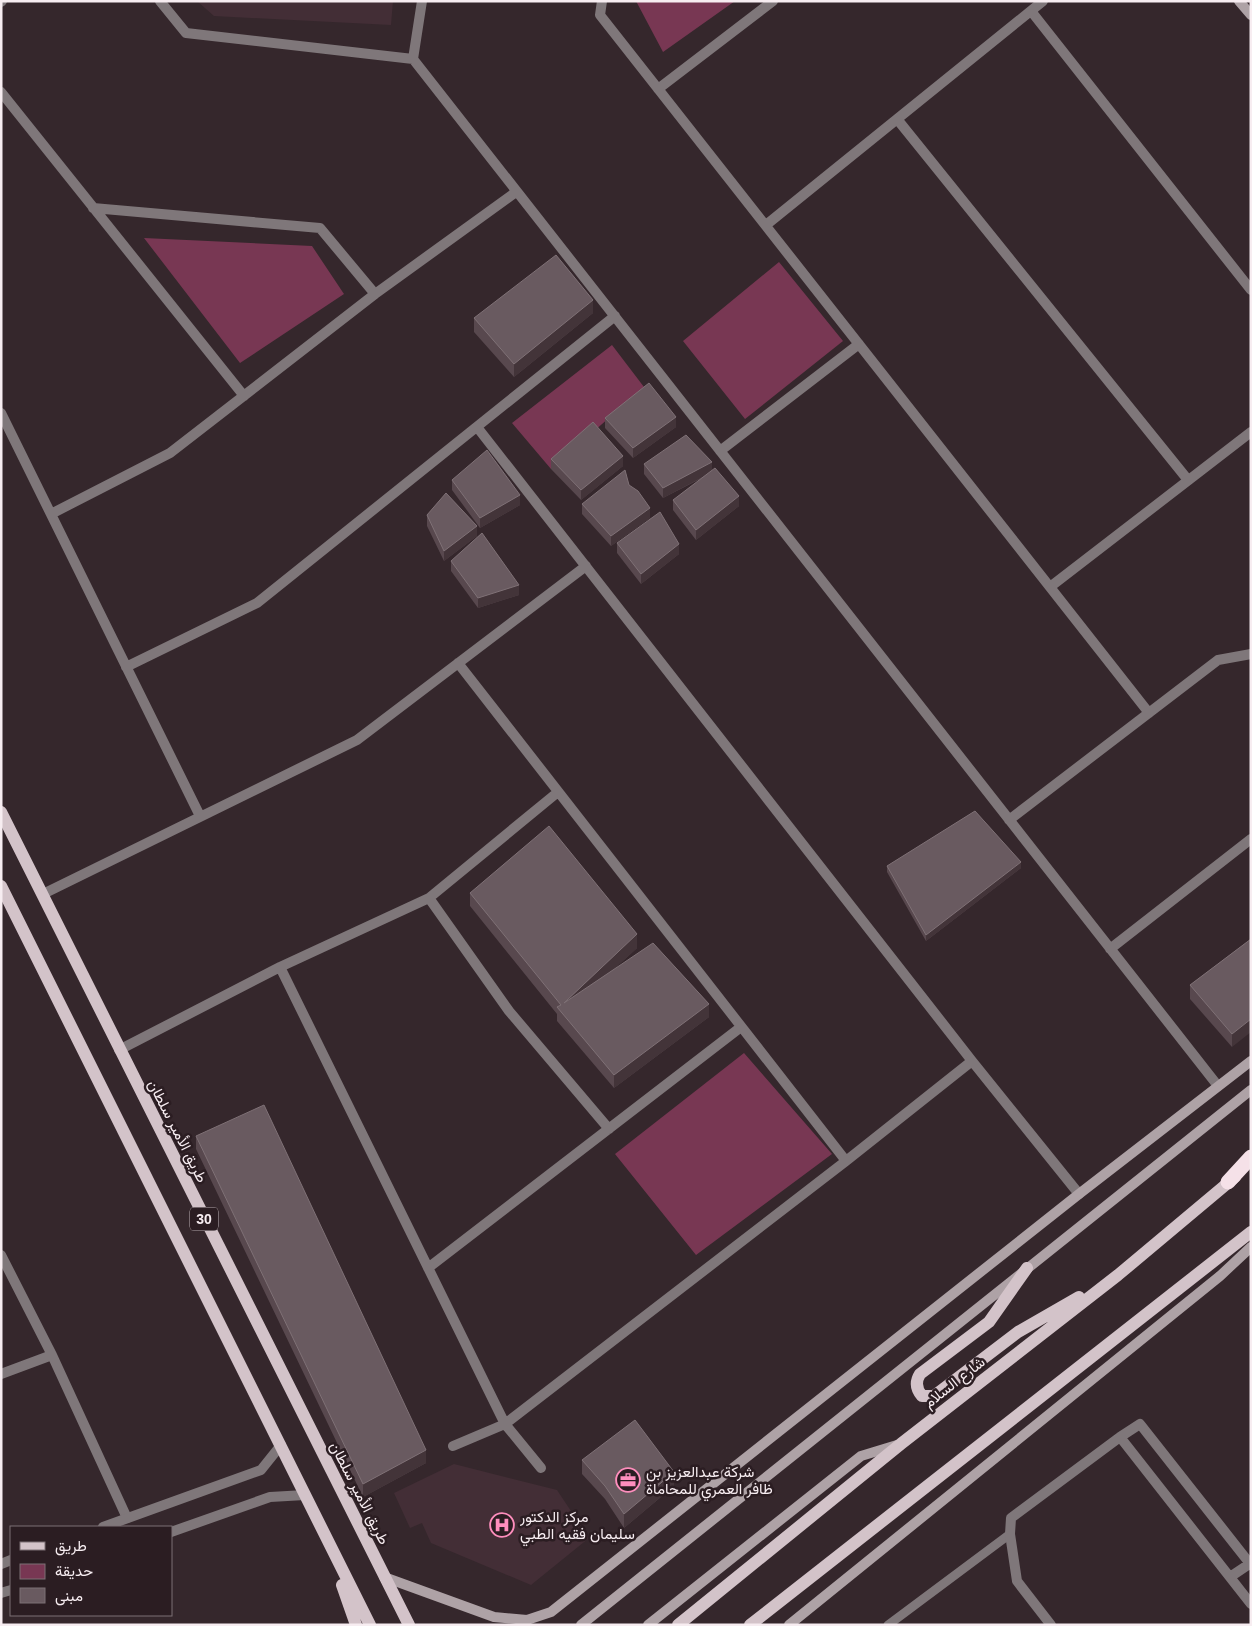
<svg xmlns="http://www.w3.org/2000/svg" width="1252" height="1626" font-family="Arial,Vazirmatn,sans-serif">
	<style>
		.built { fill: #432e36 }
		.green { fill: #783753 }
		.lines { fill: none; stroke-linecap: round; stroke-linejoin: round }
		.service { stroke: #7f777a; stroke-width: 9 }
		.minor { stroke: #7f777a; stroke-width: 10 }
		.tertiary { stroke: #7f777a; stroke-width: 10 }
		.secondary { stroke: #aea2a6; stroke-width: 10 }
		.primary { stroke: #d3c3c9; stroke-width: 12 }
		.motorway { stroke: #f5e1e8; stroke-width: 15 }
		.wall { fill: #58484e }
		.shaded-wall { fill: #433439 }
		.building { fill: #695a60; stroke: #7f7176 }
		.labels { text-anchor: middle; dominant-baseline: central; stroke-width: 5; stroke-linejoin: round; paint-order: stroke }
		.shield { fill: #2b1d22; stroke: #baafb3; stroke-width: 1 }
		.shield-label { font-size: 14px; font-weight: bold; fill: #f7edf1 }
		.street-label { font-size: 15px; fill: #f7edf1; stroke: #2b1d22 }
		.poi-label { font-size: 15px; fill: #f7edf1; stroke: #2b1d22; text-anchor: start }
	</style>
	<rect width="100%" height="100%" fill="#35272c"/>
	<path class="built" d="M197,1H393L391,25L214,16Z
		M454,1464L557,1490L589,1538L531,1585L431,1543L422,1523L410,1528L394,1493Z"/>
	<path class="green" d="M636,1H735L663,52Z
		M144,238L312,246L344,294L240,363Z
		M779,262L843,341L745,419L683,341Z
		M612,345L644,387L551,469L512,423Z
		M744,1053L832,1154L696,1255L615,1154Z"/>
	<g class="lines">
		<path class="service" d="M888,1625L1010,1534"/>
		<path class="minor" d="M160,1L186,33L413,59L422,1
			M602,1L600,15L1149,713
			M1,2L2,1
			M1031,11L1251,290
			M413,59L1218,1086
			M658,89L773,1
			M1,92L244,396
			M897,119L1188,480
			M93,208L320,228L375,294
			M766,225L1043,1
			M1,413L200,816
			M477,427L972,1061L1079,1194
			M720,451L859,344
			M51,514L170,453L375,294L516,192
			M1050,587L1251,432
			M458,663L846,1161
			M126,667L257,603L615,316
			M1009,820L1218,660L1251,654
			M43,894L357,740L586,566
			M429,898L509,1011L609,1129
			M1110,949L1251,839
			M280,967L505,1424L541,1468
			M119,1050L280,967L429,898L558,792
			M1,1255L52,1355L127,1518
			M428,1268L741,1027
			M1,1374L52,1355
			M453,1446L505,1424L846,1161L972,1061
			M1251,1565L1140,1424L1120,1437L1251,1604
			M1230,1577L1251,1563
			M1051,1625L1017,1581L1010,1534L1011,1518L1120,1437"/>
		<path class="tertiary" d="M103,1527L261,1470L281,1445
			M171,1532L270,1497L305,1495
			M1,1564L11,1560
			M1,1593L11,1590"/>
		<path class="secondary" d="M1239,1L1251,15
			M384,1577L494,1617L527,1620L551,1612L1079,1194L1251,1061
			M581,1625L1251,1090
			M648,1625L861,1456L897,1445
			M789,1625L1220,1276L1251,1247"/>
		<path class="primary" d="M1,812L409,1625
			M1,886L370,1625
			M1027,1268L989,1322L920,1374C915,1382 916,1389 922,1396H934L1018,1332L1079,1297
			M342,1585L356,1625
			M678,1625L902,1443L1118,1275L1235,1177
			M750,1625L1251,1232"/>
		<path class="motorway" d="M1228,1182L1251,1157"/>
	</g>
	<path class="wall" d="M593,313L514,377L474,332V318Z
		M605,418L676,427L633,458L605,428Z
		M551,459L623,466L581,500L551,469Z
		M644,464L712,470L739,506L696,540L673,510V500L704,477L663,498L644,474Z
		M452,480L520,505L480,528L452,490Z
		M629,485L650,518L611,546L582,514V504Z
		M427,515L477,536L444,561L427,526Z
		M617,543L679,554L641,584L617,553Z
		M451,561L519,595L478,608L451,571Z
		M887,866L1021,868L926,941L887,872Z
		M470,893L637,948L614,969L709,1017L614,1088L557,1021V1014L470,906Z
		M1251,939L1232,1047L1190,999V985Z
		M196,1136L426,1463L363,1497L196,1149Z
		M582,1460L674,1486L624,1528L605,1499L582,1474Z"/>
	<path class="shaded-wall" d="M593,300V313L514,377V364Z
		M676,417V427L633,458V448Z
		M623,456V466L581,500V490Z
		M712,462V472L663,498V488Z
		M520,495V505L480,528V518Z
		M739,496V506L696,540V530Z
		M650,508V518L611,546V536Z
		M477,526V536L444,561V551Z
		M679,544V554L641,584V574Z
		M519,585V595L478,608V598Z
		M1021,862V868L926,941V935Z
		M637,934V948L564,1016V1003Z
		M709,1004V1017L614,1088V1075Z
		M1251,1019V1032L1232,1047V1034Z
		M426,1450V1463L363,1497V1484Z
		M674,1472V1486L624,1528V1514Z"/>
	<path class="building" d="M556,255L593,300L514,364L474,318Z
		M649,383L676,417L633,448L605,418Z
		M593,422L623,456L581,490L551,459Z
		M686,435L712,462L663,488L644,464Z
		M487,450L520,495L480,518L452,480Z
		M715,468L739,496L696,530L673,500Z
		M625,470L629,485L638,491L650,508L611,536L582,504Z
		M446,493L477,526L444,551L427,515Z
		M660,512L679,544L641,574L617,543Z
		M482,533L519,585L478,598L451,561Z
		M975,811L1021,862L926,935L887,866Z
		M549,826L637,934L564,1003L653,943L709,1004L614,1075L557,1007L561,1005L470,893Z
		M1251,939V1019L1232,1034L1190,985Z
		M264,1105L426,1450L363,1484L196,1136Z
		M635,1420L674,1472L624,1514L605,1486L582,1460Z"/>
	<defs>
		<g id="office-ring" transform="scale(1.25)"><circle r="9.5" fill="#2b1d22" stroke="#fe8ebd" stroke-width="1.5"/><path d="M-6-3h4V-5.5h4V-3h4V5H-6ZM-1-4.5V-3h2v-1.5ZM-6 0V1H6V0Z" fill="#fe8ebd"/></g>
		<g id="hospital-ring" transform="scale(1.25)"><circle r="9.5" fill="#2b1d22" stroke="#fe8ebd" stroke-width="1.5"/><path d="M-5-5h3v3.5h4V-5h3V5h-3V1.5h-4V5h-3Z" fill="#fe8ebd"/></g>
	</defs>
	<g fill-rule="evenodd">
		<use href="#office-ring" x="628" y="1480"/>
		<use href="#hospital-ring" x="502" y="1525"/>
	</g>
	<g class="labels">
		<rect class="shield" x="190" y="1207.5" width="28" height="23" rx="4"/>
		<g class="shield-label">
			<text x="204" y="1219">30</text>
		</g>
		<g class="street-label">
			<text transform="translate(178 1131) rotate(63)">طريق الأمير سلطان</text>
			<text transform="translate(954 1382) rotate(-38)">شارع السلام</text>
			<text transform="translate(360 1493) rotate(63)">طريق الأمير سلطان</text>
		</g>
		<g class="poi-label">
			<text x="646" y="1471">شركة عبدالعزيز بن<tspan x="646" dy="17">ظافر العمري للمحاماة</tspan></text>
			<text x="520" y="1516">مركز الدكتور<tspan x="520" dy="17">سليمان فقيه الطبي</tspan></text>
		</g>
	</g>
	<rect width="1252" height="1626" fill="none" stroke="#f7edf1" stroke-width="5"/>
	<rect x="10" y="1526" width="162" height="90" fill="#2b1d22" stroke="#7d7075"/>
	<rect x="20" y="1542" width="25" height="8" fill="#d3c3c9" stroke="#7d7075"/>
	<text x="55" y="1551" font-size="15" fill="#f7edf1">طريق</text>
	<rect x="20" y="1564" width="25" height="15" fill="#783753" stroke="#7d7075"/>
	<text x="55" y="1576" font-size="15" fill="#f7edf1">حديقة</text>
	<rect x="20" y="1588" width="25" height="15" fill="#695a60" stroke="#7d7075"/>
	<text x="55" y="1601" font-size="15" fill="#f7edf1">مبنى</text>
</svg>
